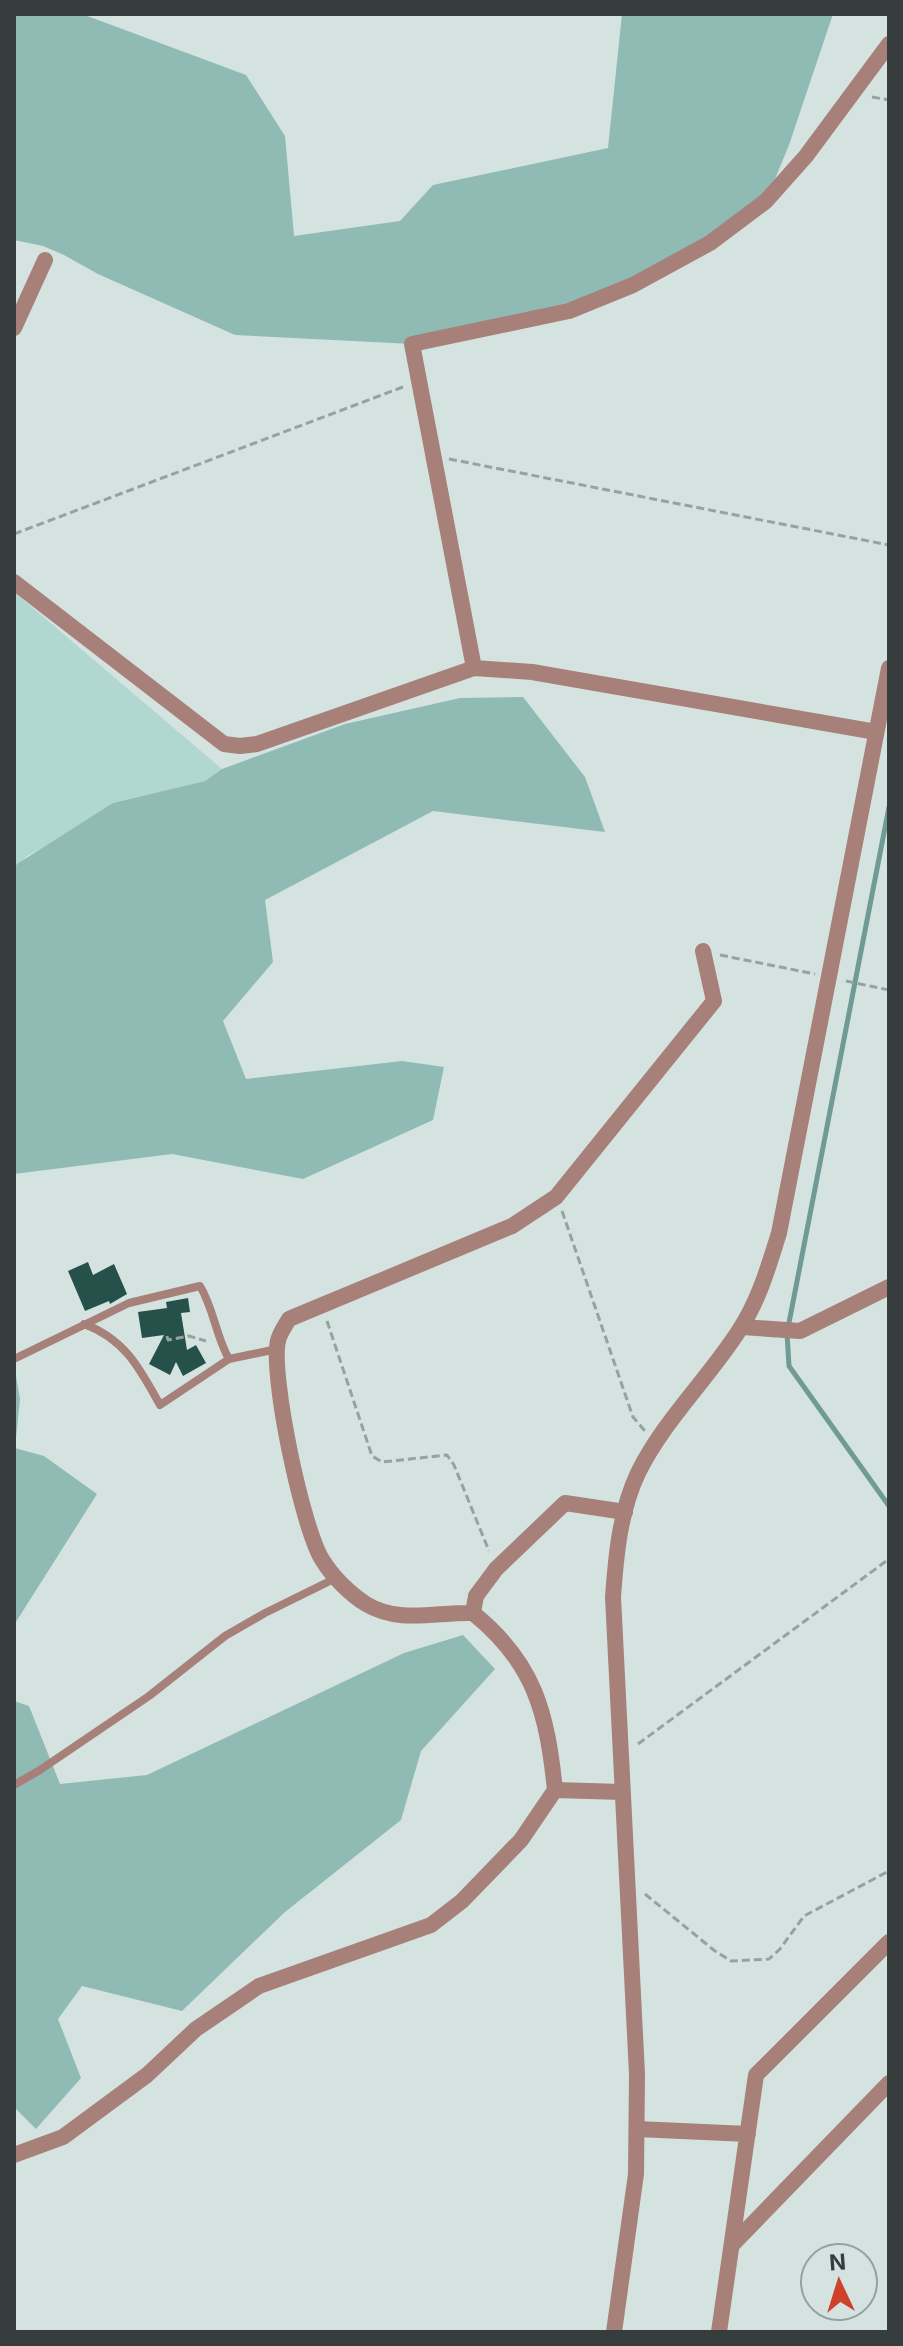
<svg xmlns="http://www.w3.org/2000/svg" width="903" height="2346" font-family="Inter,sans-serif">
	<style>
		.green { fill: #b1d7d1 }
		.forest { fill: #8fbbb4 }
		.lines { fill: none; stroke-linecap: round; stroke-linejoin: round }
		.stream { stroke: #6f9b94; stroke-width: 5 }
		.building { fill: #26514b }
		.path { stroke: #96a2a0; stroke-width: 3; stroke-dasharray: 8 4; stroke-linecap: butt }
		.service { stroke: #a68079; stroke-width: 8 }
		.minor { stroke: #a68079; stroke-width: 16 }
		.tertiary { stroke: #a68079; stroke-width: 16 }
	</style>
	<rect width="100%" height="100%" fill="#d4e3e0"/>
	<path class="green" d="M14,592L222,769L205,781L113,803L66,835L27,856L14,869Z"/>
	<path class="forest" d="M14,14H82L246,75L285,136L294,236L400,221L433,185L608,148L622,14H833L789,145L766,201L710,243L569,311L412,344L235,335L98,274L64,255L43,246L14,240Z
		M523,697L585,777L605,832L433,811L265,900L273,962L223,1021L246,1079L402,1061L444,1067L433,1120L303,1179L172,1154L14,1174V869L17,864L113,803L205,781L222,769L345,724L460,698Z
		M14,1364L20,1399L15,1448L44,1456L97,1494L14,1625Z
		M463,1635L495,1669L421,1751L401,1820L285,1912L182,2011L82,1986L58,2019L81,2078L36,2129L14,2107V1701L29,1706L60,1784L147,1775L404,1653Z"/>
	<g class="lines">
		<path class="stream" d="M889,807L787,1333L789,1366L889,1506"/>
	</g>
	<path class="building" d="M88,1262L93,1275L114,1264L127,1294L110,1304L109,1301L85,1311L68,1271Z
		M188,1298L190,1312L181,1313L187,1350L196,1345L206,1363L183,1376L176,1362L170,1375L149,1364L164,1335L142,1338L138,1312L167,1308L166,1302Z"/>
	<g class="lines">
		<path class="path" d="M872,97L889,100
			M449,459L889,545
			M14,534L403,387
			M720,955L815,974
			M846,981L889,990
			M562,1211L633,1417L645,1431
			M327,1321L372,1456L382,1462L447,1455L454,1465L489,1551
			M167,1336L168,1340L189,1336L206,1341
			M638,1744L889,1559
			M645,1894L715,1951L731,1961L769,1959L780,1949L804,1916L889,1871"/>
		<path class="service" d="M84,1324C125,1339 140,1369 160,1405L229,1359
			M14,1359L129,1303L200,1286C214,1309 216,1337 229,1359L277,1349
			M14,1785L40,1770L149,1696L225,1636L265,1613L336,1578"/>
		<path class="minor" d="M14,328L45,260
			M14,582L224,744L240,746L257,744L474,668L532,672L876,732
			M474,668L412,344L569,311L633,285L710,243L766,201L806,156L889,44
			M742,1327L800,1331L889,1287
			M473,1613L476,1596L496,1569L565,1503L625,1512
			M622,1792L555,1790C547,1713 535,1663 473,1613C436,1612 399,1624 366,1604C350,1594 333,1577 323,1561C303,1532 270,1374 278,1341C279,1334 285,1326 289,1319L512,1226L556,1197L714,1001L703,951
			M637,2129L748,2134
			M14,2155L63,2137L147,2075L196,2029L259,1986L431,1925L462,1901L521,1840L555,1790
			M732,2245L889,2083
			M719,2332L756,2075L889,1942"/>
		<path class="tertiary" d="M614,2332L636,2174L637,2074L613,1597C616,1555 620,1511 638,1473C664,1420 709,1378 740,1329C759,1300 769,1265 779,1233L889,668"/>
	</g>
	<rect width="903" height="2346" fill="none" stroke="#373d3c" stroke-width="32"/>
	<g transform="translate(839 2282) rotate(356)"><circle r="38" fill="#d4e3e0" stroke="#95a19e" stroke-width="2"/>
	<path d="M0-6L14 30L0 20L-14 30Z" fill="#ce422c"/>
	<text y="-12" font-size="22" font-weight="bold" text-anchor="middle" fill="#373d3c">N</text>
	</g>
</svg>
